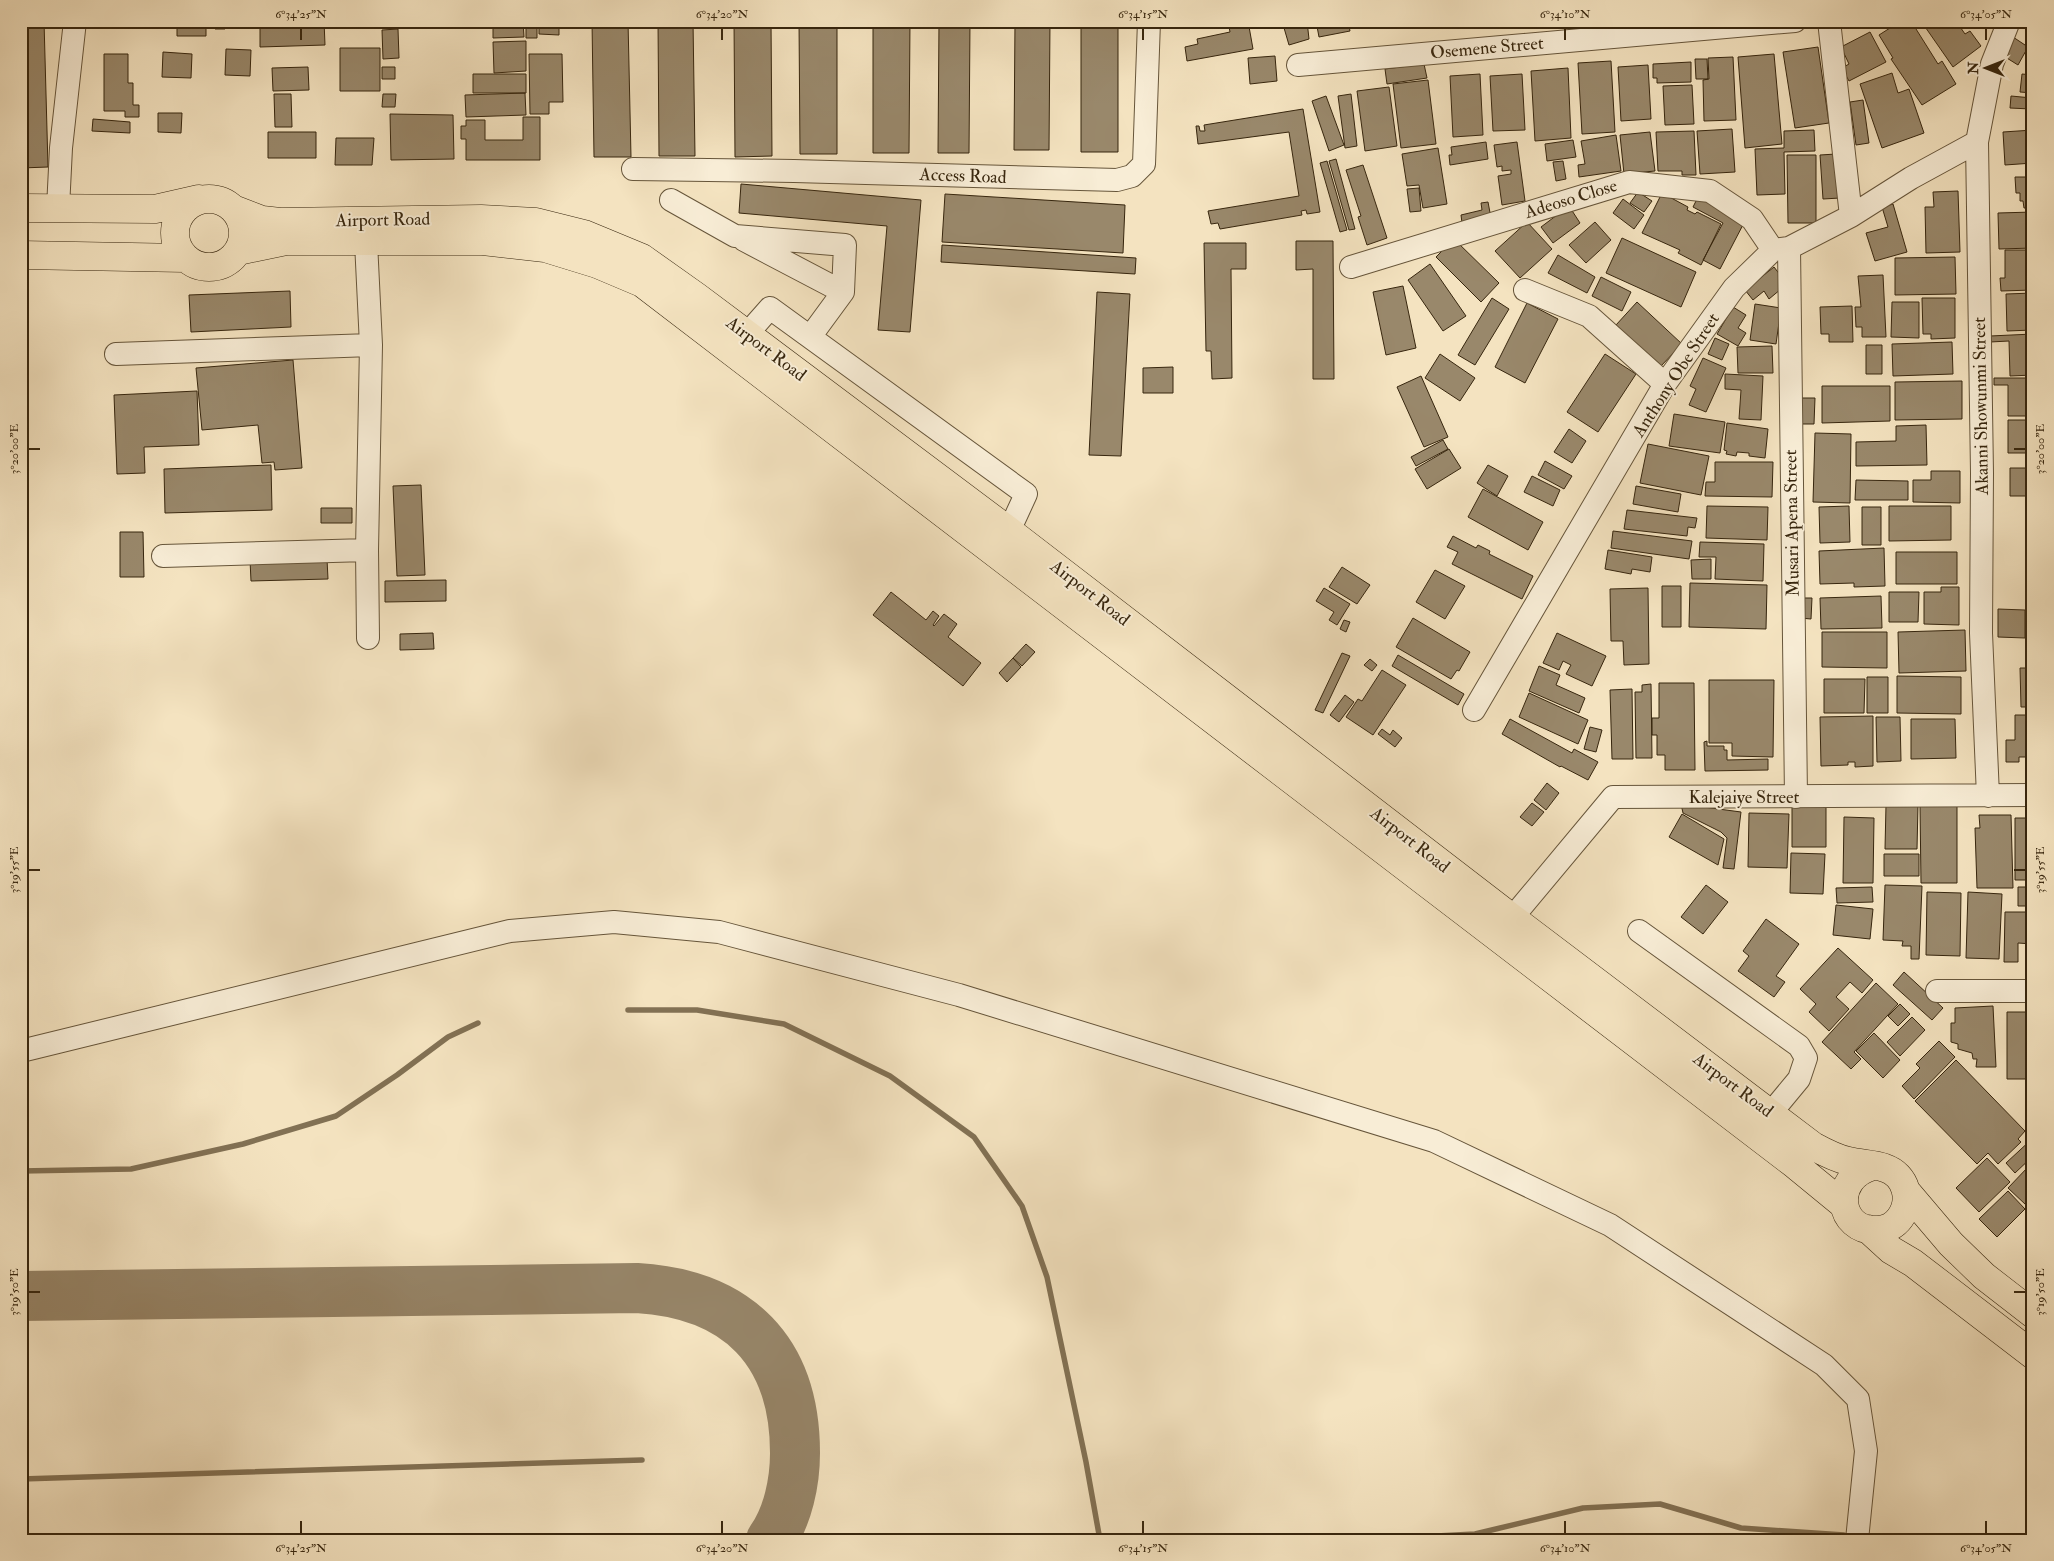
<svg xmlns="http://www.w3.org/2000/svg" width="2054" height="1561" font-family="'IM FELL Double Pica',serif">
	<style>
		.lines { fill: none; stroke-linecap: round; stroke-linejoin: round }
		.stream { stroke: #827154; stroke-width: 5.5 }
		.taxiway { stroke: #968467; stroke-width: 50 }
		.building { fill: #99886b; stroke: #37260e }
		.minor-casing { stroke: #66553a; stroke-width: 24 }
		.major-casing { stroke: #37260e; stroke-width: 29 }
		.minor { stroke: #f8edd6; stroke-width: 22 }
		.major { stroke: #f4e3c0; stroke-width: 28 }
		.ticks { fill: none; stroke: #37260e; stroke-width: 2 }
		.labels { text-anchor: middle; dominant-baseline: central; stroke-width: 4; stroke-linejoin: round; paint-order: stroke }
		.street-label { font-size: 18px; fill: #37260e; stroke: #f8edd6 }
		.neatline { fill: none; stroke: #37260e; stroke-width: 2 }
		.ticks-label { font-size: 12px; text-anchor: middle; fill: #37260e }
	</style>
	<rect width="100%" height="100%" fill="#f4e3c0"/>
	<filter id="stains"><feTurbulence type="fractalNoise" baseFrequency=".004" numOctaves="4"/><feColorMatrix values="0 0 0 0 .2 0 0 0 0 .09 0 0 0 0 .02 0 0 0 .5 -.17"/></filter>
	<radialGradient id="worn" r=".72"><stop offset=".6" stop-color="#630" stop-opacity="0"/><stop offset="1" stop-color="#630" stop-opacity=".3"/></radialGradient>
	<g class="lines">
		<path class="stream" d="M628,1010H697L784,1024L890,1076L974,1137L1022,1206L1047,1277L1086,1462L1100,1540
			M21,1171L131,1169L243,1144L336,1116L397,1075L448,1037L478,1023
			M21,1479L642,1460
			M1885,1536L2007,1537L2014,1540
			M1359,1540L1475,1534L1583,1508L1660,1504L1741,1528L1844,1535"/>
		<path class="taxiway" d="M21,1296L637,1288C738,1294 795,1351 795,1453C795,1482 788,1516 771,1540"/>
	</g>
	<path class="building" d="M21,21H44L48,167L21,168Z
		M177,21H206V36H177Z
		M210,21H252V24H247V28H236V24H225V29H215V24H210Z
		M260,21H324L325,45L260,47Z
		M493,21H523L524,37L493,38Z
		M526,21H537V38H526Z
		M539,21H559V35L539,34Z
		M592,21H628L631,157H594Z
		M658,21H693L695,156H659Z
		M734,21H771L772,156L735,157Z
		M799,21H837V154H800Z
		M873,21H910L909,153H873Z
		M939,21H970L969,153H938Z
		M1015,21H1050L1049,150H1014Z
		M1081,21H1118V152H1081Z
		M1228,21H1248L1253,49L1187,61L1185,47L1198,44L1197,39L1230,32Z
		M1282,21H1307L1309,39L1289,45Z
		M1316,21H1348L1350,31L1319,37Z
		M1358,21H1387V22L1359,27Z
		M1399,21H1425L1410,24V22L1399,23Z
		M1901,21L1903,24L1911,21L1938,64L1942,61L1956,84L1922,105L1891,59L1893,58L1879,35Z
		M1921,21H1956L1965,34L1970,31L1981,46L1953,67Z
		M398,29L399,58L383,59L382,30Z
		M1870,32L1886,62L1849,81L1842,68L1849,64L1841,47Z
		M2013,37L2028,47L2018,65L2002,55Z
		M526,41V71L494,73L493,42Z
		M1818,47L1829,123L1795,128L1783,52Z
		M340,48H380V91H340Z
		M226,49L251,50L250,76L225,75Z
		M2028,49H2033V66H2027Z
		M163,52L192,54L191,78L162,77Z
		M104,54H128V83H133V105H139V117H125V111H104Z
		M529,54H562L563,102H549V114H530Z
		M1774,54L1782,144L1745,148L1738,57Z
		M1275,56L1277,81L1250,84L1248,58Z
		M1733,57L1736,120L1704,121L1703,80L1709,79L1708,58Z
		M1695,59H1707L1708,79H1696Z
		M1611,61L1615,132L1582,134L1578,63Z
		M1691,62V82L1657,83V78H1653V64Z
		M1424,64L1427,78L1387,84L1385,69Z
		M1648,65L1651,119L1621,121L1618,67Z
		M308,67L309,90L273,91L272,68Z
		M382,67H395V79H382Z
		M1568,68L1571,138L1535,141L1531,71Z
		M1892,73L1898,93L1909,89L1924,133L1882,148L1860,84Z
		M473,74H526V93H473Z
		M1480,74L1483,135L1453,137L1450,76Z
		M1522,74L1525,130L1493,131L1490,76Z
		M2022,74L2033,75V93L2020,92Z
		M1428,80L1436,144L1401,148L1393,84Z
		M1692,85L1694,124L1665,125L1663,86Z
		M1389,87L1397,146L1365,151L1357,91Z
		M525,93L526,115L466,117L465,95Z
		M274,94H291L292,127H275Z
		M383,94H396L395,107H382Z
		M1351,94L1357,146L1345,148L1338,96Z
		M1326,96L1344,145L1329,151L1312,101Z
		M2011,96L2032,98L2031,109L2010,108Z
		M1863,100L1869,143L1856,145L1850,102Z
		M1303,109L1320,212L1307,214L1306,210L1301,211L1302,215L1220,229L1218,223L1211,224L1208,211L1299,196L1289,132L1198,144L1196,126H1199L1200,131H1205L1204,125Z
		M2033,111V128L2028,112Z
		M158,113H182L181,133L158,132Z
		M390,114L453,115L454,159L391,160Z
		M523,117H540V160H466V139H461V126H466V120H485V140H523Z
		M93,119L130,122V133L92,131Z
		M1732,129L1735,172L1700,174L1697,131Z
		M1814,130L1815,151L1784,152L1785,194L1757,195L1755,149L1784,148V131Z
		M2033,130V163L2005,165L2003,132Z
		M1694,131L1696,175H1682V171H1658L1656,132Z
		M268,132H316V158H268Z
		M1650,132L1655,171L1624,174L1620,135Z
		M1616,135L1621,171L1579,177L1578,165L1585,164L1581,141Z
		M336,138H374L372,165H335Z
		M1573,140L1576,157L1547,161L1545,144Z
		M1486,142L1488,159L1450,165L1449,155H1452L1451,147Z
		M1517,142L1525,201L1502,205L1498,176L1511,174V170L1502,171V166L1497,167L1494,145Z
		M1438,148L1447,204L1423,208L1419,185L1407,186L1402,154Z
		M1836,154L1840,198L1823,199L1820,155Z
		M1787,155H1816V223H1788Z
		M1336,159L1355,229L1349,230L1329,161Z
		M1327,161L1347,230L1340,232L1320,163Z
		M1563,161L1566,179L1556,181L1553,162Z
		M1363,165L1387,238L1367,245L1358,217L1361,216L1346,170Z
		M2015,177H2033V208H2024L2023,201H2020V193H2016Z
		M741,184L921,200L910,332L878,330L887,226L739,213Z
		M1419,188L1421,211L1410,212L1407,189Z
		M1958,191L1960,252L1926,253L1925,207H1934L1933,192Z
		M1638,192L1652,201L1644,212L1630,203Z
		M1662,193L1688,207L1687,210L1695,214L1697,212L1721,224L1701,265L1678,253L1680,250L1642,233Z
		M945,194L1125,205L1123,253L942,242Z
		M1699,195L1746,219L1720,269L1703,260L1723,223L1693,207Z
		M1623,199L1644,215L1634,229L1613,213Z
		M1488,202L1491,218L1462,223L1461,215L1482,210L1481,203Z
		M1893,204L1907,252L1875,261L1866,233L1888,227L1882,207Z
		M1569,206L1580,223L1553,243L1541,227Z
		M2033,212V248L1999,249L1998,213Z
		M1527,222L1552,249L1520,278L1495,251Z
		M1595,222L1611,240L1586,263L1569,245Z
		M1622,238L1696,272L1681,307L1606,273Z
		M1454,239L1499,283L1481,302L1436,257Z
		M1296,241H1333L1334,379H1313V269L1296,270Z
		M1204,243H1246V269H1231L1232,378L1212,379L1211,351H1206Z
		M942,245L1136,258L1135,274L941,262Z
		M2005,250H2033V290L2001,291L2000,278H2005Z
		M1558,255L1595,277L1587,293L1548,273Z
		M1955,257L1956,294L1895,295V258Z
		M1430,264L1466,316L1443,331L1408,280Z
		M1774,267L1787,284L1769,299L1764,291L1753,300L1745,290Z
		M1883,275L1886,337H1862V327H1856L1855,307H1861L1858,276Z
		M1601,277L1631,292L1622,311L1592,296Z
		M1403,286L1416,348L1386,355L1373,292Z
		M290,291L291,327L191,332L189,295Z
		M1097,292L1130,294L1121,456L1089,455Z
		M2033,293V330L2007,331L2006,294Z
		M1492,298L1509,309L1475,365L1458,355Z
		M1922,298H1955V338L1931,339V334H1923Z
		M1637,302L1682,344L1660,367L1616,325Z
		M1892,302H1919V338L1891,337Z
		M1527,303L1558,319L1525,383L1495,367Z
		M1755,304L1781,308L1776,344L1750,340Z
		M1852,306L1853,342H1829V334H1821L1820,307Z
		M1733,307L1746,315L1738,328L1746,333L1738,346L1717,334Z
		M2033,334V375L2010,376L2009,341L1990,342V336Z
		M1715,338L1729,344L1722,360L1708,354Z
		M1952,342L1953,374L1893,376L1892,344Z
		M1866,345H1882V374H1866Z
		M1772,346L1773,373H1738L1737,347Z
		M1440,354L1475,378L1460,401L1425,378Z
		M1605,354L1636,374L1598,432L1567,412Z
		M1703,358L1726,368L1706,412L1689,405L1696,389L1690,386Z
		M293,360L302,468L275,470L274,462L262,463L258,425L202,430L196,368Z
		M1173,367V393H1143V368Z
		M1725,374L1763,376L1761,420L1739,419L1741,390L1725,389Z
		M1421,376L1448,437L1424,447L1397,387Z
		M1994,378H2033V416H2008V385H1994Z
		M1962,381V419L1895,420V382Z
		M1822,386H1890V421L1822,423Z
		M197,391L199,445L144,447L145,473L117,474L114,395Z
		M1799,398H1815L1814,424H1799Z
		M1674,414L1725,422L1720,453L1669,446Z
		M2008,420H2033V453H2008Z
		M1727,423L1768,429L1765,458L1749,456V453L1737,452L1736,456L1726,454L1727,451L1724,450Z
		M1926,425L1927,465L1856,466V442L1896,441V426Z
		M1569,429L1586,441L1572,463L1554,452Z
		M1815,433L1851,434L1850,503L1813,502Z
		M1443,440L1448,449L1416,466L1411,457Z
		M1648,444L1709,456L1701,495L1640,483Z
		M1449,449L1461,468L1427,489L1415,469Z
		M1545,461L1572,476L1564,489L1538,475Z
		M1715,462H1773L1772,497L1705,496L1706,482H1715Z
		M271,465L272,510L165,513L164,469Z
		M1488,465L1508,476L1497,496L1477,483Z
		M2010,468H2033V496H2010Z
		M1931,471H1960V503L1913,502V480H1931Z
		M1532,476L1560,490L1553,506L1524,492Z
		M1856,480L1908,481V500H1855Z
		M421,485L425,575L397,576L393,486Z
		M1636,486L1681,494L1678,512L1633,504Z
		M1483,489L1543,522L1528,550L1468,517Z
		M1707,506L1768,507L1767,540L1706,538Z
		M1849,506L1850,542L1820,543L1819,507Z
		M1889,506H1951V540L1889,541Z
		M1862,507H1881V545H1862Z
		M321,508H352V523H321Z
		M1627,510L1697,518L1695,528L1688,527L1687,536L1624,529Z
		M1613,531L1692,541L1689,559L1611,548Z
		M120,532H143L144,577H120Z
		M1453,536L1476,548L1478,545L1490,551L1489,554L1533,576L1522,599L1452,564L1458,552L1447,547Z
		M2029,539H2033V582H2030Z
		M1700,542L1764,544L1763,581L1715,579L1716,557H1699Z
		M1884,548L1885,586L1854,587V583L1820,584L1819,551Z
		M1608,550L1652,557L1650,572L1632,569L1631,574L1605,569Z
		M1896,552H1957V584H1896Z
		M327,559L328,579L251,581L250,560Z
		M1711,559V579H1692L1691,560Z
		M1342,567L1370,585L1357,604L1329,587Z
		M1435,570L1465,586L1445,619L1416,602Z
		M446,580V601L385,602V581Z
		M1690,583L1767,585L1766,629L1689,627Z
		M1662,586H1681V627H1662Z
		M1941,587H1959V625L1924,624V592H1941Z
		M1324,588L1350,604L1337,625L1329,620L1334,612L1316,601Z
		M1648,588L1649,664L1624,665L1623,641H1611L1610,589Z
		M891,592L926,620L933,611L939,616L933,625L934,626L944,614L957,624L948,637L981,663L963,686L873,615Z
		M1889,592H1919L1918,622H1889Z
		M1881,596L1882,628L1821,629L1820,598Z
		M1800,598H1812L1811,619L1800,618Z
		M1998,609L2025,610V638L1998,637Z
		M1413,618L1470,652L1459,671L1457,670L1451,679L1396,647Z
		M1344,620L1350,622L1346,632L1340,629Z
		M1965,630L1966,671L1899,673L1898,632Z
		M1822,632H1887V668L1822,667Z
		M433,633L434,649L400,650V634Z
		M1557,633L1606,656L1592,686L1566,674L1571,665L1563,661L1559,670L1543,663Z
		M1026,644L1035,652L1022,666L1013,658Z
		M1342,653L1350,656L1323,713L1315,710Z
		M1398,655L1464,694L1458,705L1392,666Z
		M1013,658L1021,667L1007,682L999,673Z
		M1370,659L1377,665L1372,671L1364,665Z
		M1539,666L1560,675L1556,685L1585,698L1579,713L1529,691Z
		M2020,668H2033V707H2021Z
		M1382,670L1406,685L1373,735L1346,717L1358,699L1362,701Z
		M1897,676L1961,677V714L1897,713Z
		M1867,677H1888V713H1867Z
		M1824,679H1865L1864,713H1824Z
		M1709,680H1774L1773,757L1732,756V743H1709Z
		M1659,683H1694L1695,770H1665V755H1657V735H1652V718H1659Z
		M1651,684L1652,758H1636L1635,692H1642V685Z
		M1632,689L1633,759H1612L1610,690Z
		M1529,693L1588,720L1578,744L1519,717Z
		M1345,695L1354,702L1339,722L1330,715Z
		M2015,715H2033V757H2019V762H2006V740H2015Z
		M1873,716V766L1855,767V762H1848V765L1821,766L1820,717Z
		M1876,717H1900L1901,761L1877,762Z
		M1510,719L1572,753L1574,749L1598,762L1588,780L1561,766L1560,767L1502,734Z
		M1911,719H1955L1956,758L1911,759Z
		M1590,727L1602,730L1596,752L1584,749Z
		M1382,729L1390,735L1393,730L1402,738L1395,747L1378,734Z
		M1707,741V746H1724V750H1727V760L1768,759V770L1705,771L1704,742Z
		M1547,783L1559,793L1546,810L1534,800Z
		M1532,803L1544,812L1532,826L1520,817Z
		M1681,804L1741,812L1734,869L1723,868L1727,838L1721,832L1683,813Z
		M1792,804L1826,805V847H1792Z
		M1886,805H1918L1917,849H1885Z
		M1920,806H1957V883H1921Z
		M1749,813L1789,814L1787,868L1748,867Z
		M1682,814L1724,839L1718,865L1669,837Z
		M1979,815H2011L2013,888H1977L1975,828H1980Z
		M1844,817L1874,818L1873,883H1843Z
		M2015,818H2033V880H2015Z
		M1791,853L1825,854L1823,894L1790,893Z
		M1884,854H1919V876H1884Z
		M1706,885L1728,902L1703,934L1681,917Z
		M1885,885L1922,886L1919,959H1911V946H1902L1903,941L1883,940Z
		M1872,887L1873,902L1837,903L1836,888Z
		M2018,887H2033V906H2018Z
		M1927,892L1961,893L1960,956L1926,955Z
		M1968,892L2002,894L1999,959L1966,958Z
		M1836,905L1873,909L1870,939L1833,935Z
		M2005,912H2033V944L2018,943V962H2004Z
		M1766,919L1799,944L1776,976L1785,982L1774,997L1738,971L1749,956L1743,951Z
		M1838,948L1873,980L1862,993L1850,982L1836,997L1849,1009L1829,1031L1809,1012L1816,1004L1800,989Z
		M1904,972L1943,1008L1932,1020L1893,985Z
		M1876,983L1898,1004L1854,1052L1861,1059L1851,1069L1822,1042Z
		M1900,1004L1910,1014L1898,1026L1888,1016Z
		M1993,1006L1996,1067H1976L1977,1059H1973L1972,1053L1958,1049V1044L1951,1042V1023H1955V1008Z
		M2007,1012H2033V1079H2007Z
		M1912,1017L1925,1030L1900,1056L1887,1042Z
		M1874,1033L1900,1060L1883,1078L1856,1051Z
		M1939,1041L1955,1057L1914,1099L1902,1086L1920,1068L1916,1064Z
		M1956,1060L2025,1131L2018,1139L2021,1142L1998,1164L1988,1153L1977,1164L1915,1101Z
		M2033,1138V1156L2015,1173L2006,1163Z
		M1987,1158L2010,1182L1979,1212L1956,1188Z
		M2028,1167L2033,1172V1198L2026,1205L2008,1188Z
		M2008,1191L2025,1209L1997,1237L1979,1219Z"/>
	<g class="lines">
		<g class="minor-casing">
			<path id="minor" d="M1829,21L1851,216
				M1298,65L1795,21
				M633,169L794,171L1117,180L1132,176L1144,164L1149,21
				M671,200L735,236L845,245L843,292L810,337
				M58,208L61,148L75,21
				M744,240L843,292
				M366,242L371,345L367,550L368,638
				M1789,248L1796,797
				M1351,267L1629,182L1710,191L1752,219L1773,250
				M1525,290L1589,316L1665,384
				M747,334L770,308L1026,494L1009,531
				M116,354L371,345
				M163,556L367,550
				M1474,710L1665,384L1734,288L1773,250L1789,248L1851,216L1911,178L1977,142
				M1988,796L1981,633L1982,473L1977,142L1992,64L2009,21
				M1512,918L1613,797L2033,795
				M1639,931L1799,1046L1806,1058L1799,1079L1770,1114
				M1937,991H2033
				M21,1051L510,931L614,922L719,932L959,995L1434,1141L1610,1225L1824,1365L1858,1399L1866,1451L1857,1540"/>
		</g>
		<g class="major-casing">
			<path id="major" d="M175 233a34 34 0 1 1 68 0a34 34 0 1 1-68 0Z
				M21,208L155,209L199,199
				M236,210L262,220L280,222L481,219L536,222L584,234L642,258L697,297L1009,531L1512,918L1813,1146C1824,1152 1835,1158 1848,1161C1860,1164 1874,1164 1885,1168C1906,1175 1913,1200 1900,1218C1895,1225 1886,1230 1877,1230C1838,1232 1830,1178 1873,1166
				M238,251L286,241H483L545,248L597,264L642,283L1794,1164L1844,1205
				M21,255L185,258
				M1906,1191L1951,1244L1984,1276L2033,1314
				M1868,1229L1891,1250L1913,1263L2033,1355"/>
		</g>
		<use href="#minor" class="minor"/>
		<use href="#major" class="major"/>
	</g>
	<path class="ticks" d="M301,28V40M722,28V40M1143,28V40M1565,28V40M1986,28V40M28,449H40M2014,449H2026M28,870H40M2014,870H2026M28,1292H40M2014,1292H2026M301,1521V1534M722,1521V1534M1143,1521V1534M1565,1521V1534M1986,1521V1534"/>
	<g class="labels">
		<g class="street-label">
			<text transform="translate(1487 48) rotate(-5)">Osemene Street</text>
			<text transform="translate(963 176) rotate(2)">Access Road</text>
			<text transform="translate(1571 199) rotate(-17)">Adeoso Close</text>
			<text transform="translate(383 220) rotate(-1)">Airport Road</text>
			<text transform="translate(766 349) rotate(37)">Airport Road</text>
			<text transform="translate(1676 375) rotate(-57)">Anthony Obe Street</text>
			<text transform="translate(1981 406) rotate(-91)">Akanni Showunmi Street</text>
			<text transform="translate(1792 523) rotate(-91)">Musari Apena Street</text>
			<text transform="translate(1090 593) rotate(38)">Airport Road</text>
			<text x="1744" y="797">Kalejaiye Street</text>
			<text transform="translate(1410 840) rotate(38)">Airport Road</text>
			<text transform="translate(1733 1085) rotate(37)">Airport Road</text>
		</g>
	</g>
	<rect width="2054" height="1561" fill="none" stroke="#f4e3c0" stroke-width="55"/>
	<g transform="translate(1986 68) rotate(270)" stroke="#f8edd6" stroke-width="4" paint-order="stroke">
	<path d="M0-4L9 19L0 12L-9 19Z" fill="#37260e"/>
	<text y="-8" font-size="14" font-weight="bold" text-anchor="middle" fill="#37260e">N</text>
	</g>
	<rect x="28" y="28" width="1998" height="1506" class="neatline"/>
	<g class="ticks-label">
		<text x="301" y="18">6°34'25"N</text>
		<text x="722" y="18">6°34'20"N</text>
		<text x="1143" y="18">6°34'15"N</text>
		<text x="1565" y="18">6°34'10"N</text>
		<text x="1986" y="18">6°34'05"N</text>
		<text transform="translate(2040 449) rotate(-90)" y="4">3°20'00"E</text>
		<text transform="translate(14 449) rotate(-90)" y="4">3°20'00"E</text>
		<text transform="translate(2040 870) rotate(-90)" y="4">3°19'55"E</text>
		<text transform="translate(14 870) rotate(-90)" y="4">3°19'55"E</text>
		<text transform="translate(2040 1292) rotate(-90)" y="4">3°19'50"E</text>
		<text transform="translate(14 1292) rotate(-90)" y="4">3°19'50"E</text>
		<text x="301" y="1552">6°34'25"N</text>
		<text x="722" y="1552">6°34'20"N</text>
		<text x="1143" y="1552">6°34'15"N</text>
		<text x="1565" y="1552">6°34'10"N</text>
		<text x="1986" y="1552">6°34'05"N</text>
	</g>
	<rect width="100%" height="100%" filter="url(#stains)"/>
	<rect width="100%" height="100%" fill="url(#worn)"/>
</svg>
